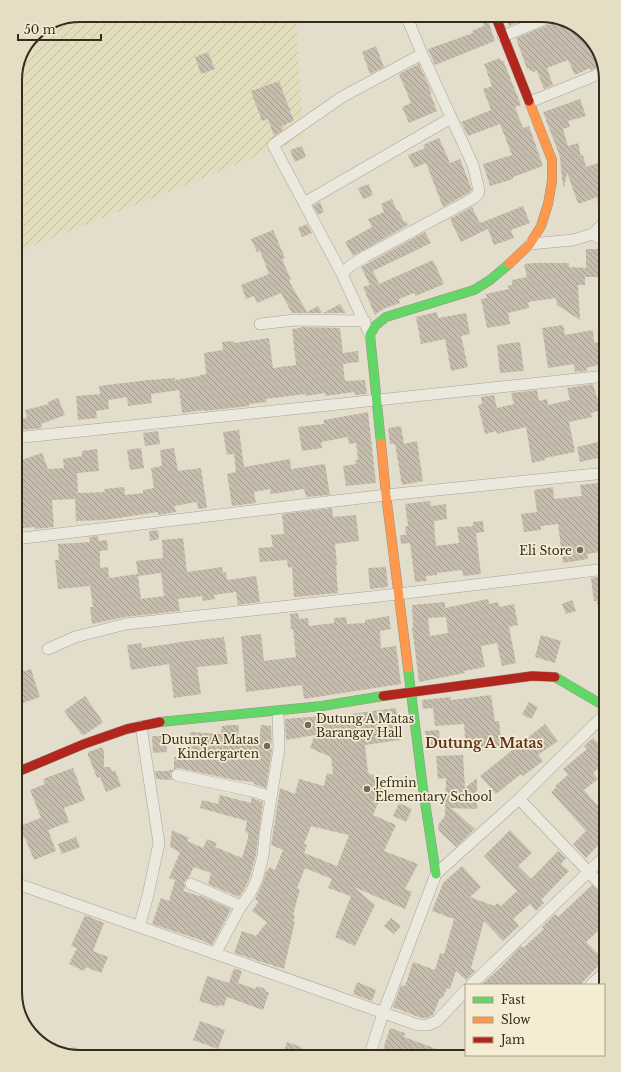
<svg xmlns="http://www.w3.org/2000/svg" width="621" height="1072" font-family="'Libre Baskerville',serif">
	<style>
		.farmland { fill: url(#farmland-furrows) }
		.building { fill: url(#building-back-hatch); fill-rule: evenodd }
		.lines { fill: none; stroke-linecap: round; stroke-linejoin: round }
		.street-casing { stroke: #a8a396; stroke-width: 12 }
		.fast-casing { stroke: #989285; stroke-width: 10 }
		.slow-casing { stroke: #989285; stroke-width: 10 }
		.jam-casing { stroke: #989285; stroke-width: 10 }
		.street { stroke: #ebe8de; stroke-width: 11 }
		.fast { stroke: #63d668; stroke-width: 9 }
		.slow { stroke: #ff974d; stroke-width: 9 }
		.jam { stroke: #b3261e; stroke-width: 9 }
		.poi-dot { fill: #736a5b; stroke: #f4edd3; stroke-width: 1.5 }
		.labels { text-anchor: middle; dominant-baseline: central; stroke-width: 3.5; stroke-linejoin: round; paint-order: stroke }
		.poi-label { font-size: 12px; fill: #362c1e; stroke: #f4edd3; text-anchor: end }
		.quarter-label { font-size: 14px; font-weight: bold; fill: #613320; stroke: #f4edd3 }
		.rim { fill: none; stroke: #362c1e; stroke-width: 2 }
	</style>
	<defs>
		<pattern id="farmland-furrows" width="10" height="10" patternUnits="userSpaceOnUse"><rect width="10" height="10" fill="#e2ddbd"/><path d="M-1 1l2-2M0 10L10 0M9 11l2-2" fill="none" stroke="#c2bea2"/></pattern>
		<pattern id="building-back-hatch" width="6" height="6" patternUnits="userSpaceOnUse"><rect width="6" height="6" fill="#c6bdad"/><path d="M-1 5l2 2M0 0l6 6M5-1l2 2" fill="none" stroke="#a29a8c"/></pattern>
	</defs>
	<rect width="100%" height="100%" fill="#e3decc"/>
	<path class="farmland" d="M80,15H296L303,138L15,253V76L34,34Z"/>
	<path class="building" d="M480,15H486L495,41L435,65L428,49L473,33L472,31L484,26Z
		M509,15H536L509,26L505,16Z
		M557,19L577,26L598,49L603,65L591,70L590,68L575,75L568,60L547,68L553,85L544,89L537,71L533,72L532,70L530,71L529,68L527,69L516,38L553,23Z
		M376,46L384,67L370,74L362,52Z
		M208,52L215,69L201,74L195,57Z
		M500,58L501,61L503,60L521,105L515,107L523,128L529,126L543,166L513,177V179L490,186L483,164L512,155L500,124L468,136L461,122L491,110L483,89L492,86L484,64Z
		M419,64L432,93H430L437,111L409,123L402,107L411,103L399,74Z
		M279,81L294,121L281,126L283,130L274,136L268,119L262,121L251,91Z
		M580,99L586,116L568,121L570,127L563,129L568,146L578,143L581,156L583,155L586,167L604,161L606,167V214L600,217L597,197L582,203H578L567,173L564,188L562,179L560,157L543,112Z
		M439,138L450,163L460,159L472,190L470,192L443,207L426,163L414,168L408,155L425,148L423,145Z
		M302,146L306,157L295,162L290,150Z
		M369,184L373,195L363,199L358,188Z
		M392,199L397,211H399L404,222L406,221L408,225L353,256L345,242L372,227L368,219L384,212L381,204Z
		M320,202L324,212L318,215L313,206Z
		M523,206L530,223L511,230L514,238L494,245L488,229L461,242L450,219L472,207L480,223Z
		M307,224L312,233L302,237L298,228Z
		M273,230L285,258L282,259L291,280L289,281L307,312L318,306L322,313H292L281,293L257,303L254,296L246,299L241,285L269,274L260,251L257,252L251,239Z
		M425,232L431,243L373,271L379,284L433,260L444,284L416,296L414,293L399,299L400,303L383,309L375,315L363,287L370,285L361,267Z
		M586,249H604V251H606V277H585V285H578L580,320L557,305L556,298L528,302L529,308L508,313L510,324L487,328L481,299L487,298L486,294L509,289L508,285H512V280L527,277L524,264L534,263H569V267L586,268Z
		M340,304L346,313H323Z
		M437,312L438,318L466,313L470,334L461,336L468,367L451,371L445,339L421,344L416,317Z
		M563,325L565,335L593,330L594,343L606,340V363L586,368L587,371L575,372L574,364L548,368L542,328Z
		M300,327L340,328L343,353L358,351L359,362L343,364L345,381L365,380L367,394L355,395L354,392L325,396V393L306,396L305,394L266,399L267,402L249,404V406L205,411V410L182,413L179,390L151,394L152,403L128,406L127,397L108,400L109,409L96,411L97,418L78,420L76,396L100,394L99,386L149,380L175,378V380L200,376V375L206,374L204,353L223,350L222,342L233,341L234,343L269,338L273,368L296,365L292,329L301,328Z
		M520,342L524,371L500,373L497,345Z
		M593,384L601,410L591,413L592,417L569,422L575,452L545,458V460L532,463L526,427L497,434L496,431L485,434L478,405L482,404L481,397L494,395L497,408L514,404L511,393L537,390L539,401L547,399L548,405L570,400L567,388Z
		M58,398L65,415L41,424L42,428L22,430L19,419L27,418L25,410L49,404L48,402Z
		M368,412L376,483L346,486L343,466L356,464L355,460H358L356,443L349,444L348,437L321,442L322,448L302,451L298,427L324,424V420Z
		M401,426L404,444L417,441L423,481L402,485L395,444H390L388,428Z
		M239,430L244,467L290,459L291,469L325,464L330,495L306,497L304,489L271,494L270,489L254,492L256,503L232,506L227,474L236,472L234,454L227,455L223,432Z
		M158,431L160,444L145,446L143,433Z
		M606,440V456L580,462L577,447Z
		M141,448L144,468L130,470L127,450Z
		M174,448L178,471L201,468L207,508L198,509L197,502L174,506L176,512L158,515V512L105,520L76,521L75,499L52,500L54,527L35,529V527L15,529V462L42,453L48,469L64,468L63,459L82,456V451L97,449L99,471L77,473L78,493L105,492L104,489L124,487L125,495L143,493V490L154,488L151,468L162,466L160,450Z
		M606,482V531H603L606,551L587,554L588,559L563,563L558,524L541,526V530L524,532L521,514L537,512L534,490L553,487L554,499L582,496L580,485Z
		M430,501L431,506L446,504L447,519L434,521L436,546L459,543L457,527L473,526V522L483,521L484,532L476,533L481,574L463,576L462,570L437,573V575L426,576L427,581L415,582L410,543L401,544L400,535H406L405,527L408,526L405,504Z
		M332,508L333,517L356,515L359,541L335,544L337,565H336L338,593L294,597L292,567L288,568L287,560L260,562L258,548L273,547L271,535L284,534L282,514Z
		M158,530L159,539L150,541L149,531Z
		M98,536L99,541L107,540L108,550L100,551V568L108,567L109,578L138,574L136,561L163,558L162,540L183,538L187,572L222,567L223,573L226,572L227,580L256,576L260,602L238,605L236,592L214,595L215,599L203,601L202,596L178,599L180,611L125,617L92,624L90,607H93L90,586L58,589L55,560H59L58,544L90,542L89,537ZM161,573L164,596L141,599L138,576Z
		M386,567L388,587L370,589L368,568Z
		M606,576V627H601L597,601H594L591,578Z
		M488,599L489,604L498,602L499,607L514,604L518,625L509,627L516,663L502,666L497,643L481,646L485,667L464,671L465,673L419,682L412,627H413L412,605L445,602V608ZM446,617L448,633L430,636L428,618Z
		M572,600L576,611L566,614L562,604Z
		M298,613L299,619L308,618L309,626L334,623V618L346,617L347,624L365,623V620L389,616L391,629L380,631L381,648L396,646L401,684L304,699L302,685L246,692L241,636L261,634L264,661L296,657L293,629H291L290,614Z
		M541,635L561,641L555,663L535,657Z
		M224,637L228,664L197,667L201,694L174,698L169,664L131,670L127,645L141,643L142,648L188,641Z
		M31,669L40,697L20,704L15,689V674Z
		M491,695L495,721H499L502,748L485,750V749L466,750L464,724L435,726L433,708L423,709L422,700L451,697V700Z
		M85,696L103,722L86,734L82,735L64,711Z
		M529,702L538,707L532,718H528L522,714Z
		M396,708L400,740L365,745L368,773L387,781L373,815L396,825L384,851L418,864L405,889L412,892L405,909L354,887L375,905L355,946L335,937L351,896L328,888L332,879L305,868L297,888L300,889L293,915L295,916L293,921H295L284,969L234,953L242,931L256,936L267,922L252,911L259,901L255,900L263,882L266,872L270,867L275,870L283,850L271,845L280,788L295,794L299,779L324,786L327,773L333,775L331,757L310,748L315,735L286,740L285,719L322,716L324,723H344L343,715ZM311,826L349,835L337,866L304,853L307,845L304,844Z
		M545,724L558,741L538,755L543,761L523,776L521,774L496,794L480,776Z
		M231,725H239L238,738L259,741L261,725L271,726L272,749L266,788L254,784V782L235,780L178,768L174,769V757H187V755H188L190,732L221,734L222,726Z
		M439,730L440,746L427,747L425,731Z
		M152,736H166L167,752L153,753Z
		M606,736V762L593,773L598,779L584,790L597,805L606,797V837L586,858L573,844L586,831L551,792L556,788L555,786L568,775L563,769L587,749L584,746L593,738L598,743Z
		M102,747L104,752V767H110L112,772L115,770L121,786L106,792L100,777L97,778L88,755V752Z
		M463,755L465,788L477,778V809L451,808L475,829L456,847L439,831L438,825L445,816L446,778L438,779L436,756Z
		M73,768L85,800L64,808L69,822L48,830L56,851L34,860L25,838H24L19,826L41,818L30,790L45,784L43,779Z
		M169,770H173L170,774L172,780L156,779L155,771H169Z
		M220,795L251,803V798L263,802L256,855L250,877L244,890L239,897L208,884L211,873L194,867L189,877L184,882L185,887L183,891L203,897L231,909L212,945L204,942V941L152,924L161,898L169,901L175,880L169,878L180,852L170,847L172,830L189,838L187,841L203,848L207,839L217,843L215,847L242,858L248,838V833L245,832L247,821L200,808L202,800L218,804Z
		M399,803L412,809L406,822L393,816Z
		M510,830L532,853L518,866L531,879L558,851L566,858L561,864L569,871L541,900L544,903L536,911L530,904L513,919L519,926L503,941L484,921L471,968L475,971L466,980L456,971L450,989L447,988L442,999L440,998L433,1015L427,1018H421L393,1007L401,985L405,986L413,962L435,970L440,953L444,954L454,919L432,911L443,883L462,866L481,887L470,897L494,906L498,903L501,906L517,891L484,856Z
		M76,837L80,847L62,854L58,844Z
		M606,865V880L598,872Z
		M592,885L601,895L606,897V935L600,929L586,942L604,960L580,985H481L500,968L521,946L523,948L544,929L542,927L555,914L558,917Z
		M85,915L104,923L93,951L108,957L101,973L86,967L84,971L69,964L77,948L71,946Z
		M391,918L401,926L394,934L384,926Z
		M234,968L242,971L238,983L255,989L257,986L265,989V991L269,993L263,1010L227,997L224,1006L218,1005V1007L199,1001L207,976L229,983Z
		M357,982L376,990L372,1001L353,994Z
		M200,1021L225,1030L218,1049L193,1040Z
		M390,1028L405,1033L404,1037L456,1056V1057H394L382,1053Z
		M287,1042L301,1047V1048L323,1057H282Z
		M72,1047L97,1055V1057H76L69,1055Z"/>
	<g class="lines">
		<g class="street-casing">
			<path id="street" d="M503,36L550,17
				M530,102L604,72
				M304,203L451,118
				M593,234L606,242
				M530,244L573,240L593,234L606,221
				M342,274L350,266L366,256L474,198L478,194L479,190L473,165L422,54L406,15
				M260,324L295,320L365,321
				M370,335L342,274L273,145L342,97L422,54
				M15,438L606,376
				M15,539L386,495L606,473
				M48,649L75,637L126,624L398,594L606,569
				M177,775L252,791L271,797
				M519,799L606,890
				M15,883L418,1025H428L437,1021L466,990
				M191,884L241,906
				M139,927L148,895L159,843L141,726
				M215,954L241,906L250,894L257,879L263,856L265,835L279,749L278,711
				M471,985L606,855
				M591,985L606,971
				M369,1057L383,1013L436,874L519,799L606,713
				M517,1057L519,1055"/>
		</g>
		<g class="fast-casing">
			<path id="fast" d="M381,443L370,335L375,326L386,317L474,290L490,280L509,264
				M408,668L423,789L436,874
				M555,677L606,707
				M160,722L322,706L383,696"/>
		</g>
		<g class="slow-casing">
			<path id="slow" d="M509,264L530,244L541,226L548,204L552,181V160L529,101
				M381,443L386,495L408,668"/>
		</g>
		<g class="jam-casing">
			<path id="jam" d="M495,15L529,101
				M383,696L532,676L555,677
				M15,773L84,744L127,729L160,722"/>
		</g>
		<use href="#street" class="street"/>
		<use href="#fast" class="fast"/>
		<use href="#slow" class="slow"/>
		<use href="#jam" class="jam"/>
	</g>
	<g class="poi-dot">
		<circle cx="580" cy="550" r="4"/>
		<circle cx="308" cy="725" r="4"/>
		<circle cx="267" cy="746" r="4"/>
		<circle cx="367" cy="789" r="4"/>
	</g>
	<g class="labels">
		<g class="poi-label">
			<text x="572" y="550">Eli Store</text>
			<text x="316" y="718" text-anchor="start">Dutung A Matas<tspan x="316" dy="14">Barangay Hall</tspan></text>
			<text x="259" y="739">Dutung A Matas<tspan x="259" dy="14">Kindergarten</tspan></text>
			<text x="375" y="782" text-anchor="start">Jefmin<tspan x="375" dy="14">Elementary School</tspan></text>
		</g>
		<g class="quarter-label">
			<text x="484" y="743">Dutung A Matas</text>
		</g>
	</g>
	<path d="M0 0H621V1072H0ZM80 22H541A58 58 0 0 1 599 80V992A58 58 0 0 1 541 1050H80A58 58 0 0 1 22 992V80A58 58 0 0 1 80 22Z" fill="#e5dec5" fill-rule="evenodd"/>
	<path class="rim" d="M80 22H541A58 58 0 0 1 599 80V992A58 58 0 0 1 541 1050H80A58 58 0 0 1 22 992V80A58 58 0 0 1 80 22Z"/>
	<rect x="465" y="984" width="140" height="72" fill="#f4edd3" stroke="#a8a08b"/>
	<rect x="473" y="997" width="20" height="6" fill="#63d668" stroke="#a8a08b"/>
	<text x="501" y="1004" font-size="12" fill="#362c1e">Fast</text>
	<rect x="473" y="1017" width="20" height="6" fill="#ff974d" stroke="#a8a08b"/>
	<text x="501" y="1024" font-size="12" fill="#362c1e">Slow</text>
	<rect x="473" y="1037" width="20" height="6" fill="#b3261e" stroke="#a8a08b"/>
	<text x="501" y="1044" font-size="12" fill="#362c1e">Jam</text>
	<path d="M18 34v6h83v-6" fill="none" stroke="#362c1e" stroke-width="2"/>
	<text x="24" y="34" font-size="12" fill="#362c1e" stroke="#f4edd3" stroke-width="3" paint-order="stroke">50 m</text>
</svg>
